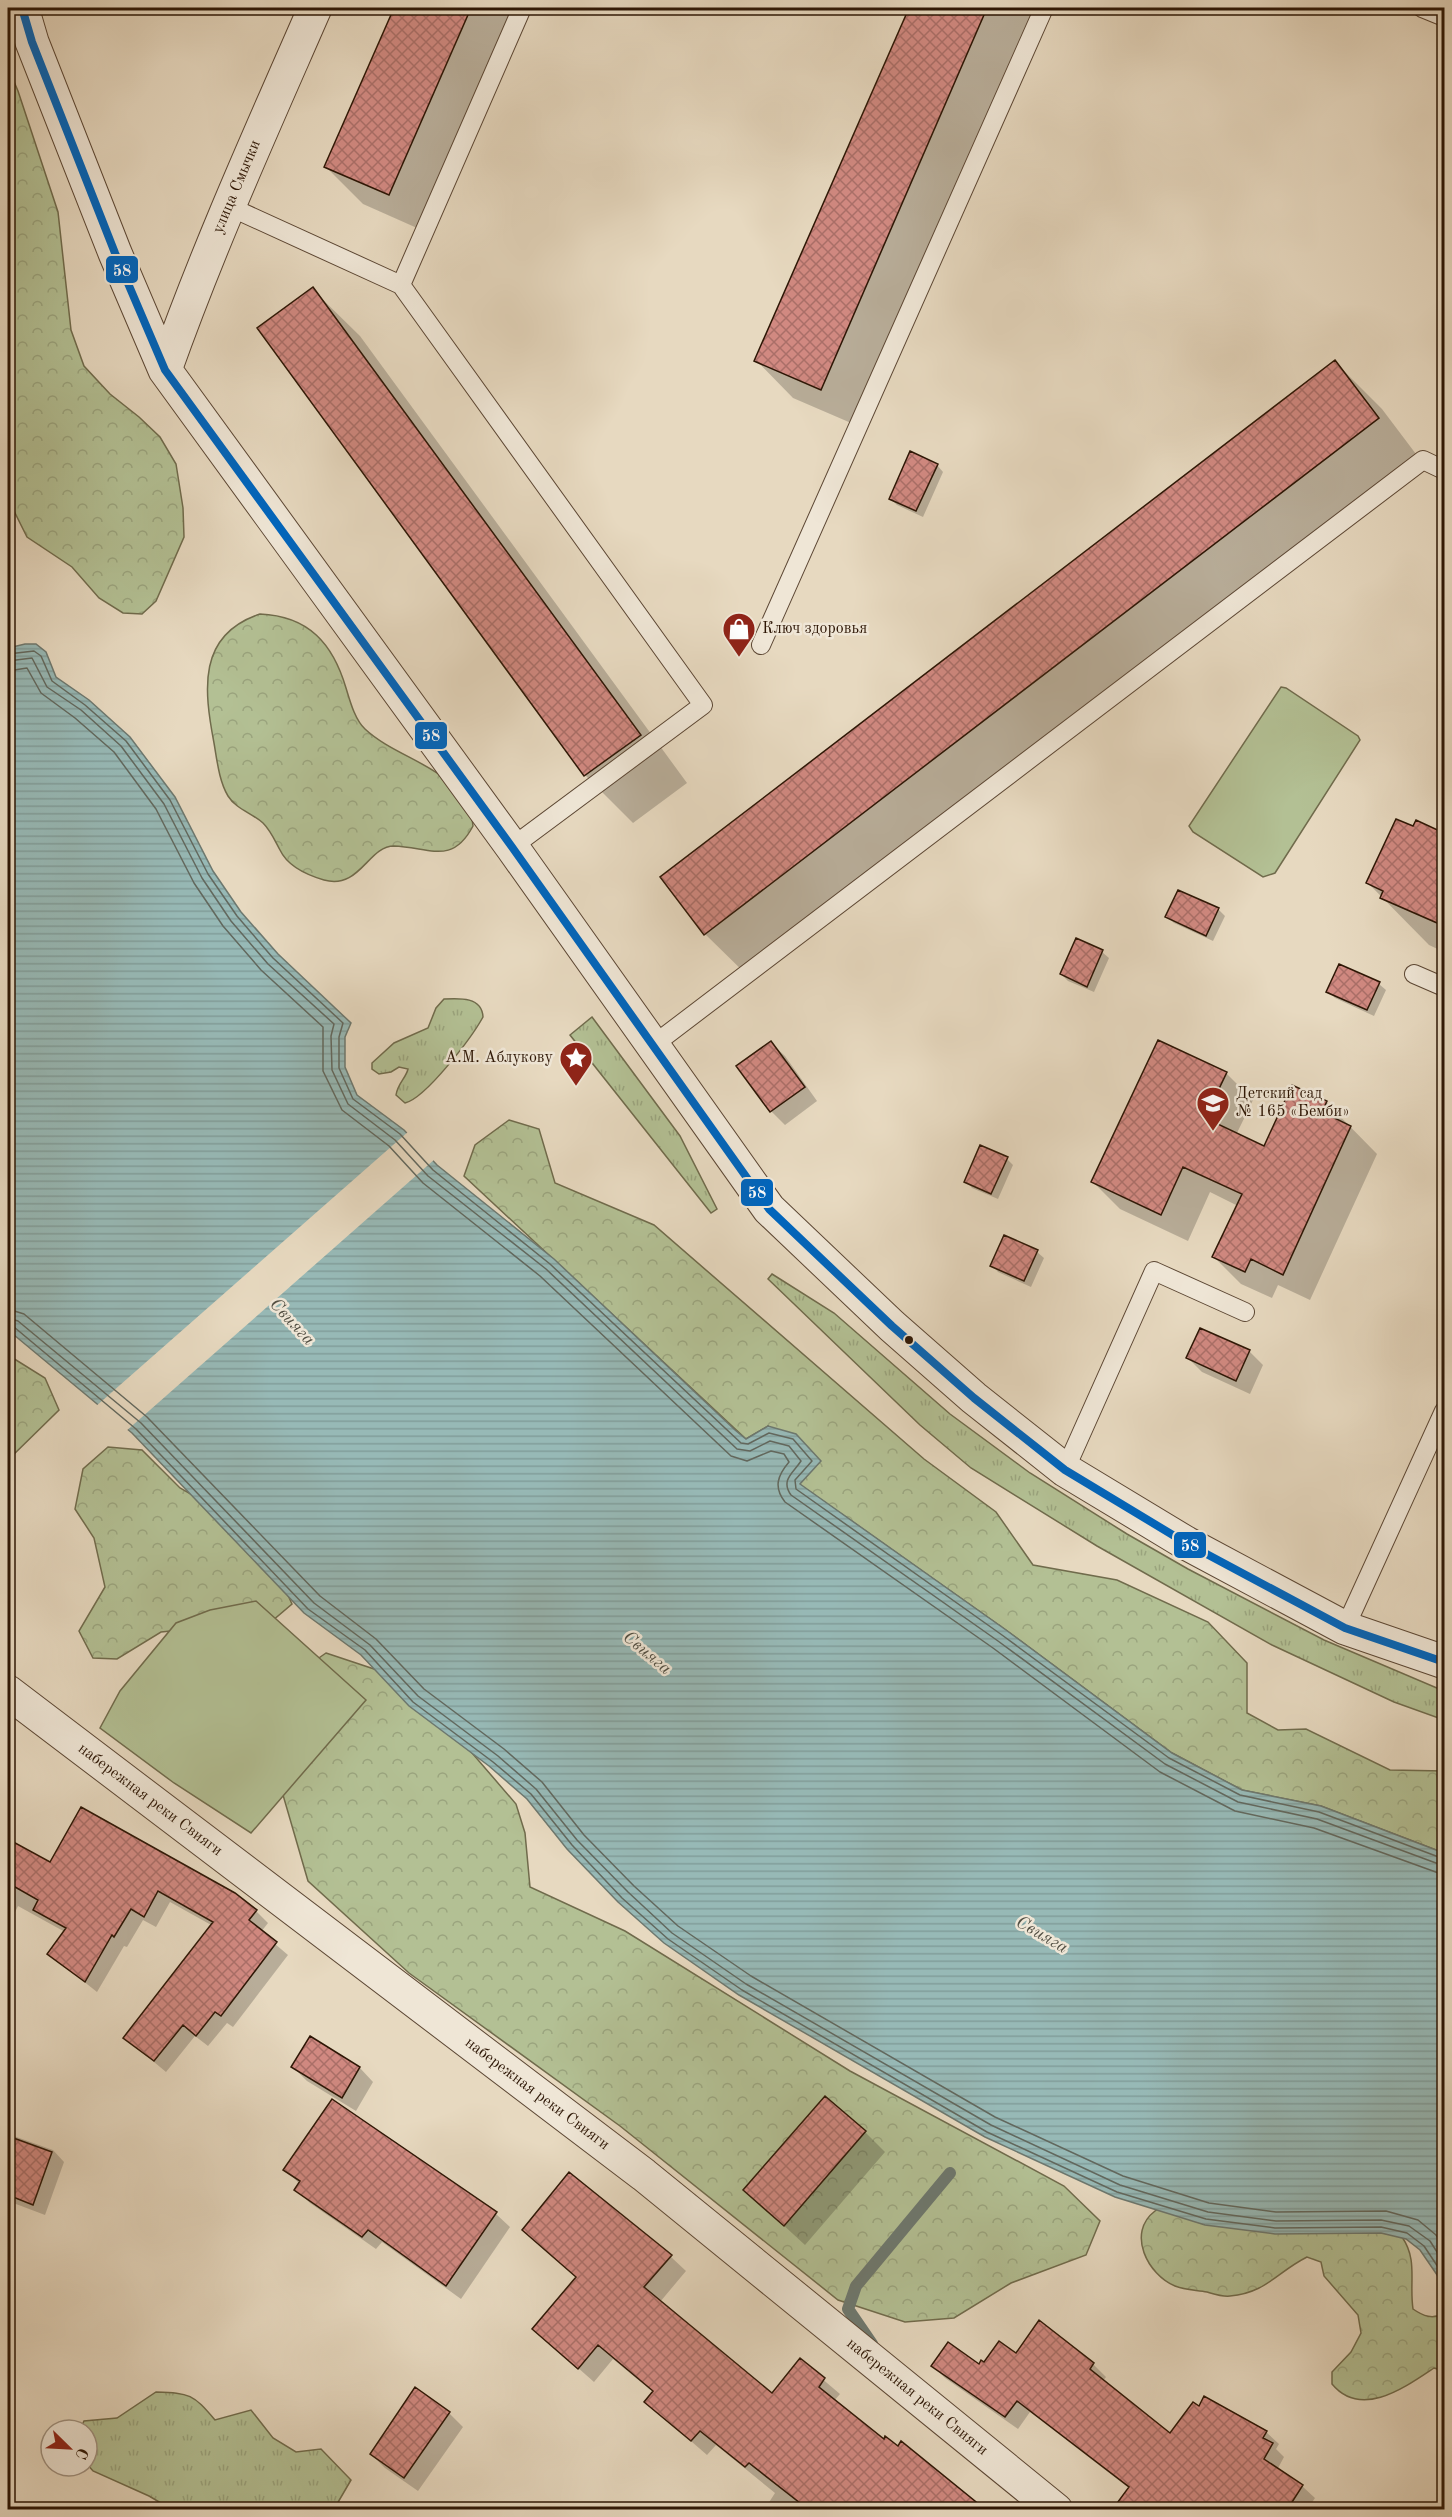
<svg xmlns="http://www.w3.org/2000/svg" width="1452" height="2517" font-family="'Old Standard TT',serif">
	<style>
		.grass { fill: url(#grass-tufts); stroke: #706b4c; stroke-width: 1.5 }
		.forest { fill: url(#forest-crowns); stroke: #706b4c; stroke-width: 1.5 }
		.garden { fill: #b3c094; stroke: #706b4c; stroke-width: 1.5 }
		.water { fill: url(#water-rules); stroke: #6d786f; stroke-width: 1.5 }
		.pier { fill: #e7d9c0 }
		.shadow { fill: #0003 }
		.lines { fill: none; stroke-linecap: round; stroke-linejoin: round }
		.shore { stroke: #62685e; stroke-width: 1.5 }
		.stream { stroke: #6d786f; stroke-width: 12 }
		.building { fill: url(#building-cross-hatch); stroke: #2d1605; stroke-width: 1.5 }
		.service-casing { stroke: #5c4734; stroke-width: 20 }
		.minor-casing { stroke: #5c4734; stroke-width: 35 }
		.tertiary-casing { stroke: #5c4734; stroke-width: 35 }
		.service { stroke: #efe6d6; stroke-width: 18 }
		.minor { stroke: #efe6d6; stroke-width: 33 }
		.tertiary { stroke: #efe6d6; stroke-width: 33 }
		.bus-1-casing { stroke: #efe6d6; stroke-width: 12 }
		.bus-1 { stroke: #0065bd; stroke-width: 8 }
		.bus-dot { fill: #2d1605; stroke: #efe6d6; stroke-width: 2 }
		.labels { text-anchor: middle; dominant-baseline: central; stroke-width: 5; stroke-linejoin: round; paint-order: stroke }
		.street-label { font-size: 16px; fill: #2d1605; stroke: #efe6d6 }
		.poi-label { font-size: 16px; fill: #2d1605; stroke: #efe6d6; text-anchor: start }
		.water-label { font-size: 18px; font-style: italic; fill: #524f43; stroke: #efe6d6 }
		.line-badge { stroke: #efe6d6; stroke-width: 2 }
		.badge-label { font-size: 16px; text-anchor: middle; font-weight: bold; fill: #fff }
	</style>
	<defs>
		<pattern id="grass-tufts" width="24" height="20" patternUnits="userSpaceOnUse" patternTransform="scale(1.5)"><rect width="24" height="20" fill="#b3c094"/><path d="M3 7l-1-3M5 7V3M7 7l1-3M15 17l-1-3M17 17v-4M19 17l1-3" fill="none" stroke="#9aa47e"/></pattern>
		<pattern id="forest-crowns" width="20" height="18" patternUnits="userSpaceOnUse" patternTransform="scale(1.5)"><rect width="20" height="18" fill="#b3c094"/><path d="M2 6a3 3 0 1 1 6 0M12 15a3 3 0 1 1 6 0" fill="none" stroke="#9aa47e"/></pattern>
		<pattern id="water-rules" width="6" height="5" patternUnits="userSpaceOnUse" patternTransform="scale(1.5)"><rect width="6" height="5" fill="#97b9b6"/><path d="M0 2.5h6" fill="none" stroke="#829e9b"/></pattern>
		<pattern id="building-cross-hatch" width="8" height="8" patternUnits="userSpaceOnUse" patternTransform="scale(1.5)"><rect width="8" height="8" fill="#d18981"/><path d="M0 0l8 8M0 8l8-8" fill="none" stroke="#aa6f68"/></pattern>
	</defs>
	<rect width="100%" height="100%" fill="#e7d9c0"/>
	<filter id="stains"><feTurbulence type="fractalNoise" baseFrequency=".00333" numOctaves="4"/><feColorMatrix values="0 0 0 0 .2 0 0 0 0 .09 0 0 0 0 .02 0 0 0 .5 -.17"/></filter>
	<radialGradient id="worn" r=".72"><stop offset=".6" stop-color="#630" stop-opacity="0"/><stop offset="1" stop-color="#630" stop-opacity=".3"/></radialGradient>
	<path class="grass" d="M444,999C460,998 482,997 483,1017C472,1037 426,1098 405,1103L396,1095C398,1083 406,1078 408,1069L399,1067L391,1072L379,1074L372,1069V1063L394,1043L428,1028L436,1008Z
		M592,1017L680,1136L717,1209L711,1213L570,1035Z
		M772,1274L834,1313L950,1414L1030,1473L1127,1534L1188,1569L1324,1640L1444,1691V1720L1394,1702L1272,1645L1097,1546L971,1468L920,1425L768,1279Z
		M156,2392C190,2393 193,2394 215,2420L251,2410L273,2438L296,2452L321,2449L351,2480L337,2504L338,2509H171L149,2496L93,2471L87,2464V2430H80L84,2421L117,2418Z"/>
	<path class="forest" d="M8,74L12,77L18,91L58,212L71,330L84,366L110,394L139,417L160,437L176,464L183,508L184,537L156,601L142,614L123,613L99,598L72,567L27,537L11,505L8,486Z
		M260,614C309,616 333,644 346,688C350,701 355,720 365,729C400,762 468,769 473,826C452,866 429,847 394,846C368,846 360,890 324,880C307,875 288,867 280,850C275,841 271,831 263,823C252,813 236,809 228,796C219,781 217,760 214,743C204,690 197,635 260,614Z
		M509,1120L539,1129L555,1183L654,1225L924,1459L996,1512L1033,1565L1117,1580L1208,1622L1247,1663V1713L1278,1730L1306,1729L1390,1770L1444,1771V1853L1321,1806L1242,1790L1172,1753L1006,1630L799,1484L768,1426L746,1439L464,1176L475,1145Z
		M8,1355L45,1378L59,1410L8,1460Z
		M108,1447L142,1450L180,1488L243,1524L269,1554L292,1604L272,1621L161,1632L117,1659L93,1658L79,1631L105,1587L94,1538L75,1509L83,1469Z
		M326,1653L410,1681L516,1804L525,1833L530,1887L625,1931L850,2071L1064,2186L1100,2221L1086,2255L1011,2283L954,2318L905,2322L838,2300L620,2126L409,1973L308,1881L256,1702Z
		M1176,2202L1314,2218L1402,2237C1418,2260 1409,2282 1413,2309C1423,2316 1433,2320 1444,2313V2371L1434,2368C1404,2388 1361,2419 1332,2384V2372L1351,2352L1361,2333L1358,2315L1324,2276L1321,2262L1307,2257C1277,2272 1266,2293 1230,2296C1223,2297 1214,2294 1207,2292C1197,2290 1185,2290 1175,2286C1148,2275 1126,2233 1155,2211C1160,2206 1170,2205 1176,2202Z"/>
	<path class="garden" d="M1281,687L1286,688L1358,736L1360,740L1275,873L1263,877L1193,832L1189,826Z
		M256,1601L366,1700L251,1833L174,1783L100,1728L120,1691L176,1623L210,1610Z"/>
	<path class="water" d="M25,644H36L46,652L56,677L89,700L130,737L175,797L213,871L241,912L278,954L351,1023L345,1037V1067L357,1095L404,1130L437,1165L554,1259L735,1430L746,1439L768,1426L796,1434L821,1461L800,1484L1006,1630L1172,1753L1242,1790L1321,1806L1444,1853V2285L1420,2250L1406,2239L1381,2233L1275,2234L1205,2225L1115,2197L985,2137L739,1995L664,1943L618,1902L567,1849L527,1799L489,1766L409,1706L361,1655L304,1613L132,1433L8,1330V648Z"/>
	<path class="pier" d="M409,1131L435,1159L125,1432L95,1407Z"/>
	<path class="shadow" d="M395,8H524L426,232L363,204L326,167Z
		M910,8H1041L858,426L793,398L756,360Z
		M312,289L360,336L687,783L633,823L585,775L259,328Z
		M1335,362L1382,409L1425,466L753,981L705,934Z
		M937,465L943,472L923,517L897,505L890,498Z
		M1417,822L1444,835V952L1429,945L1368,883Z
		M1218,909L1225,916L1213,941L1174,923L1167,917Z
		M1077,940L1102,952L1109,958L1094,992L1068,981L1061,974Z
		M1379,984L1386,990L1374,1016L1335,998L1328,991Z
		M771,1043L785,1056L817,1101L785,1125L771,1111Z
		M1226,1073L1253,1100L1236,1135L1264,1148L1326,1102L1377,1154L1310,1300L1278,1285L1272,1298L1241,1284L1214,1257L1238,1206L1210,1192L1188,1241L1120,1209L1093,1182Z
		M1007,1159L1013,1165L998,1199L972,1188L966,1181Z
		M1037,1252L1044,1258L1031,1287L998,1272L992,1265Z
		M1249,1351L1263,1365L1250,1394L1202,1372L1188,1358Z
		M15,1845L50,1864L256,1911L268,1923L261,1932L288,1955L233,2027L227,2023L208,2046L195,2036L166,2072L130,2042L213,1926L170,1902L156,1927L143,1920L127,1947L124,1946L97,1992L49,1954L65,1932L18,1906L8,1927V1859Z
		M310,2038L360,2068L373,2082L356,2111L307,2081L293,2067Z
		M333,2101L496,2214L510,2227L461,2299L382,2242L376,2249L310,2203L296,2190L300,2184L285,2170Z
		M865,2132L885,2152L805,2245L745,2190Z
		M8,2134L53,2150L64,2162L45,2215L8,2201Z
		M524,2230L670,2256L686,2271L660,2302L772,2395L800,2360L840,2394L834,2401L884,2441L984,2510H764L775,2493L716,2445L707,2455L646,2402L654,2393L613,2359L594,2382L534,2329L577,2278Z
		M1039,2322L1093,2364L1106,2377L1103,2381L1170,2435L1266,2432L1279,2444L1276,2449L1284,2457L1277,2470L1302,2486L1315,2498L1307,2510H1120L1130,2489L1030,2412L1018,2429L945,2378L933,2366H979L1016,2355Z
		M416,2389L449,2413L463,2427L418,2491L385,2468L371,2454Z"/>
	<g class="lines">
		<path class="shore" d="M8,654L34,651L41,656L52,681L85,705L126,741L170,800L208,874L237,916L273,958L343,1023L339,1037V1068L353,1099L400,1134L433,1170L550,1264L741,1443L748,1444L769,1433L793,1439L812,1461L795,1480L796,1489L1002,1635L1169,1758L1240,1795L1319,1812L1444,1859
			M8,661L32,658L47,687L81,710L121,746L164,804L202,878L231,921L268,964L334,1024L331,1036L332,1070L348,1104L395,1140L428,1176L546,1269L737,1449L750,1451L770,1441L789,1446L801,1461C794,1472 780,1480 791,1495L998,1641L1165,1764L1238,1802L1317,1819L1444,1866
			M8,671L27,668L41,693L75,718L114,752L156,809L194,883L223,926L261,970L323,1027V1071L342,1110L389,1146L423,1183L540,1276L731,1456L747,1461L771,1451L784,1454L789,1462C778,1475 773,1487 785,1502L993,1648L1160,1772L1235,1811L1314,1828L1444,1875
			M8,1309L24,1314L147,1417L320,1596L376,1639L424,1689L504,1749L542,1782L584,1835L634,1886L678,1926L751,1976L995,2117L1123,2176L1209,2203L1276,2212L1386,2211L1418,2220L1436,2235L1444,2247
			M8,1318L18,1321L141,1423L314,1603L370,1645L418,1696L498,1756L536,1789L577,1840L628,1892L672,1933L746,1984L991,2125L1120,2185L1208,2212L1276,2221L1381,2220L1409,2226L1430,2241L1444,2263
			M8,1326L14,1327L136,1429L308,1609L365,1650L413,1702L493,1762L531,1794L572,1845L622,1898L668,1939L742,1990L987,2132L1117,2192L1206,2219L1275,2228L1381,2227L1407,2233L1424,2246L1444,2276"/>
		<path class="stream" d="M872,2344L848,2309L856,2286L950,2173"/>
	</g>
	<path class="building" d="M394,8H471L389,195L324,167Z
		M909,8H987L821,390L754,361Z
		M313,287L641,735L584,776L257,328Z
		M1335,360L1379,418L704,935L660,877Z
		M910,451L938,464L916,511L889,499Z
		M1396,819L1413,826L1416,820L1444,833V926L1380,898L1383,891L1366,883Z
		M1178,890L1219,908L1206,936L1165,917Z
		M1076,938L1103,950L1087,987L1060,974Z
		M1339,964L1380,982L1367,1010L1326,992Z
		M1158,1040L1227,1072L1205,1118L1264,1146L1292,1085L1327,1101L1322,1112L1351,1126L1283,1275L1251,1259L1245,1272L1212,1257L1242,1194L1183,1167L1161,1215L1091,1182Z
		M771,1041L805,1087L770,1112L736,1066Z
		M980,1145L1008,1157L991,1194L964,1182Z
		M1004,1235L1038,1250L1024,1281L990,1266Z
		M1200,1328L1250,1350L1236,1381L1186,1358Z
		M81,1807L235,1893L257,1910L249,1920L277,1942L221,2016L215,2012L196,2036L183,2025L154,2061L123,2038L213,1922L158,1891L144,1917L131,1909L114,1937L112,1935L85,1982L47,1954L66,1928L33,1910L38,1900L8,1883V1839L50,1862Z
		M310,2036L360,2067L342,2098L291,2067Z
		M825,2096L866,2131L784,2226L743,2190Z
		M332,2099L497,2212L446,2286L368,2230L362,2237L294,2190L300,2181L283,2170Z
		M8,2136L52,2152L33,2205L8,2195Z
		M569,2172L672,2255L644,2287L772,2393L800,2358L825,2378L819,2387L884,2439L885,2436L898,2446L901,2441L986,2510H809L749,2463L745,2467L700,2431L691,2441L644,2402L653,2391L598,2345L578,2369L532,2329L576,2277L522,2230Z
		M1039,2320L1094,2363L1090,2369L1170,2433L1193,2402L1199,2406L1204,2396L1267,2431L1263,2438L1273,2443L1264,2459L1303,2485L1287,2510H1112L1129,2487L1017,2401L1005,2417L931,2366L948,2342L979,2364L981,2360L984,2362L999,2341L1016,2353Z
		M415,2387L450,2412L404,2478L370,2454Z"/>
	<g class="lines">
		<g class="service-casing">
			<path id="service" d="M1422,8L1444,17
				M228,206L401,285L703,705L512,847
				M401,285L522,8
				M761,645L1044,8
				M1414,974L1444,987
				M652,1046L1423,460L1444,470
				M1065,1470L1154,1271L1245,1312
				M1345,1628L1444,1411"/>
		</g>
		<g class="minor-casing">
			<path id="minor" d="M8,1692L644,2175L1056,2510"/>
		</g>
		<g class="tertiary-casing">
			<path id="tertiary" d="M22,8L32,42L115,253L165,370L512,847L769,1209L892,1326L974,1398L1065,1470L1186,1543L1345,1628L1444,1662
				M165,370C209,246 263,127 315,8"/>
		</g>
		<use href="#service" class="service"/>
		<use href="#minor" class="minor"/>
		<use href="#tertiary" class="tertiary"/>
		<g class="bus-1-casing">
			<path id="bus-1" d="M22,8L32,42L115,253L165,370L512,847L769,1209L892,1326L974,1398L1065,1470L1186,1543L1345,1628L1444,1662"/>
		</g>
		<use href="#bus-1" class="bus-1"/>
	</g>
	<defs>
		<g id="shop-pin" transform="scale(1.725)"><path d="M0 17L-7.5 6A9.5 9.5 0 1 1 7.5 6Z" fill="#8f2418" stroke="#efe6d6"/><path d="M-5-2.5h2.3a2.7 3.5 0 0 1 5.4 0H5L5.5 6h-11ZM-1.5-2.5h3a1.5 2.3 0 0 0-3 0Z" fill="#fff"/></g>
		<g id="sight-pin" transform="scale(1.725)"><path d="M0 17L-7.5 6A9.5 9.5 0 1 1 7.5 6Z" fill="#8f2418" stroke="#efe6d6"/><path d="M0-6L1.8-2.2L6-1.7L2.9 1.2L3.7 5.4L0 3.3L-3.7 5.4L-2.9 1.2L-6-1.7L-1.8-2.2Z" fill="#fff"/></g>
		<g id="school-pin" transform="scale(1.725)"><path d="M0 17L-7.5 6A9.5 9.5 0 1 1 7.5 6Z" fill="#8f2418" stroke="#efe6d6"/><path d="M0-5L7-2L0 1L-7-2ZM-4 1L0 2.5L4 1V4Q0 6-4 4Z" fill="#fff"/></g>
	</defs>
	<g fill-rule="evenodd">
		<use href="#shop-pin" x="739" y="629"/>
		<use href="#sight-pin" x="576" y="1058"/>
		<use href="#school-pin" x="1213" y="1103"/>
	</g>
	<circle class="bus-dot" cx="909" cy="1340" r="5"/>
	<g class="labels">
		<g class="street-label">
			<text transform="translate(237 187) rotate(-67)">улица Смычки</text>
			<text transform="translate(150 1800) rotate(37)">набережная реки Свияги</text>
			<text transform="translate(537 2094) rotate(37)">набережная реки Свияги</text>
			<text transform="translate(917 2397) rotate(39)">набережная реки Свияги</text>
		</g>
		<g class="poi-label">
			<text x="762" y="629">Ключ здоровья</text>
			<text x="553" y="1058" text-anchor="end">А.М. Аблукову</text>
			<text x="1236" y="1094">Детский сад<tspan x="1236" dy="18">№ 165 «Бемби»</tspan></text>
		</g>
		<g class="water-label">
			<text transform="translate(292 1322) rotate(47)">Свияга</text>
			<text transform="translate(647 1653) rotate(40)">Свияга</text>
			<text transform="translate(1042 1935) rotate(30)">Свияга</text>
		</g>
	</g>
	<g class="line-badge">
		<rect x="105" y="255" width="34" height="29" rx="6" fill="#0065bd"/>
		<rect x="414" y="721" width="34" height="29" rx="6" fill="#0065bd"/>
		<rect x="740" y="1178" width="34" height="29" rx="6" fill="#0065bd"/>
		<rect x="1173" y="1531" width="34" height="28" rx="6" fill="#0065bd"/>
	</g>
	<g class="badge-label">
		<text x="122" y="276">58</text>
		<text x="431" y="741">58</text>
		<text x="757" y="1198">58</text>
		<text x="1190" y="1551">58</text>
	</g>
	<rect width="1452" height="2517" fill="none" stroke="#e7d9c0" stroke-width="30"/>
	<rect x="9" y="9" width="1434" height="2499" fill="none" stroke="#2d1605" stroke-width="3"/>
	<rect x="15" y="15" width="1422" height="2487" fill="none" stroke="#2d1605" stroke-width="1.5"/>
	<g transform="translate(69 2448) rotate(114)"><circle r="28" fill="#efe6d6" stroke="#a19382" stroke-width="1.5"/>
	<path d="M0-4.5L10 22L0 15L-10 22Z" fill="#8f2418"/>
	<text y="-9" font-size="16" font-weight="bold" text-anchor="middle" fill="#2d1605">С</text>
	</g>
	<rect width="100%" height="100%" filter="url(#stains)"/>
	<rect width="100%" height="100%" fill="url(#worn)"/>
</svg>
